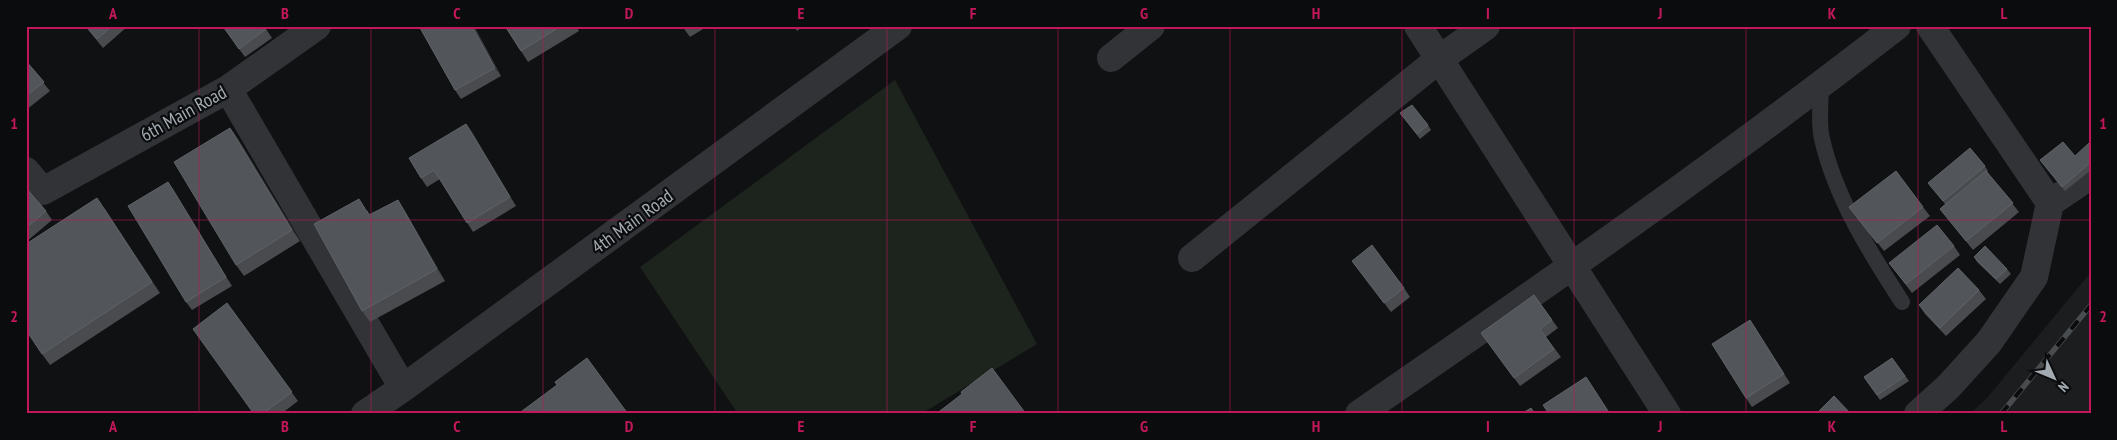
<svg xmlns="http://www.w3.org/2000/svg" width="2117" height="440" font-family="'PT Sans Narrow',sans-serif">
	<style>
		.built { fill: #1c1d1e }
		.green { fill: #1d241d }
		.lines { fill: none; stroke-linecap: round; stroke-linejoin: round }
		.service { stroke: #323336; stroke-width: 16 }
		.minor { stroke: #323336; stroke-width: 28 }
		.rail-casing { stroke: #494c4f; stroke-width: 5.5 }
		.rail { stroke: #0b0c0d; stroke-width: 4; stroke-dasharray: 11; stroke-linecap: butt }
		.wall { fill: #494b4e }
		.shaded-wall { fill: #2e3032 }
		.building { fill: #525559; stroke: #5f6367 }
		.grid { fill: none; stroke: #c2185b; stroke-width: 1; stroke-opacity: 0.55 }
		.labels { text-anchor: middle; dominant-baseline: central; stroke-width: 4.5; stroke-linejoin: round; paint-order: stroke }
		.street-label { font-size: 19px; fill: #a3aab1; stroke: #0b0c0d }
		.neatline { fill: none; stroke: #c2185b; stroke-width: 2 }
		.grid-label { font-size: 16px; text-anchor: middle; font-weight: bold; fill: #c2185b }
	</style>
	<rect width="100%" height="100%" fill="#101112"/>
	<path class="built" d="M2091,272V414H1970L1987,398Z"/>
	<path class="green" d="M895,80L1037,344L921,414H738L640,267Z"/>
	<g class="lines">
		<path class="service" d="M1821,85C1821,102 1818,123 1822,139C1836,199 1869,251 1902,302"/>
		<path class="minor" d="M1418,26L1667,414
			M1930,26L2050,203
			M1111,58L1151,26
			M228,89L403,388
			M26,171L43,191L228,89L317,26
			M1192,258L1438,60L1486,26
			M365,414L403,388L898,26
			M1359,414C1541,289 1722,162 1897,26
			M1918,414L1948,387L1989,342L2034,277L2050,203L2091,175"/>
		<g class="rail-casing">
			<path id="rail" d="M2001,414L2091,305"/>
		</g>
		<use href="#rail" class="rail"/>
	</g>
	<path class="wall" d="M85,26H128L103,48Z
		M222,26H264L272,38L245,57Z
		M419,26H474L501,76L461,99L455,90Z
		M505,26H576L579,31L528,62Z
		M682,26H708L690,37Z
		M794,26H804L797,31Z
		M26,61L50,91L26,110Z
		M1400,113L1428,125L1431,130L1420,139Z
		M466,124L472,132L516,206L473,232L440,179L427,187L421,178Z
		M230,128L238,139L300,241L244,276L236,265Z
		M2091,146V170L2065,191L2040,160L2075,156Z
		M1985,166L1988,171L1987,172L2019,212L1973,250L1940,209L1945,204L1928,183Z
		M168,182L232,286L192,310L186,302Z
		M26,188L46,211L52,220L26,242Z
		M1849,207H1923L1930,216L1884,251Z
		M105,209L160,293L50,365L42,354Z
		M367,210L370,215L405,211L445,281L370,322L362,311Z
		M1954,246L1960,255L1912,293L1889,263Z
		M1974,257L2007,269L2011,274L2000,284L1977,262Z
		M1352,261L1404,288L1410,297L1391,312Z
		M1979,290L1986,299L1946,336L1925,314L1919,305Z
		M1534,295L1558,328L1546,337L1561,357L1520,386L1481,333Z
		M227,303L298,401L281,414H254Z
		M1750,320L1790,383L1752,407L1746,398Z
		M1892,358L1909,381L1880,400L1864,377Z"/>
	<path class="shaded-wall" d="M472,26H474L501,76L495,68Z
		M466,124L472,132L516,206L510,197Z
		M230,128L238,139L300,241L292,230Z
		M168,182L174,190L232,286L226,277Z
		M97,198L105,209L160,293L152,282Z
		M398,200L405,211L445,281L437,269Z
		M1750,320L1756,329L1790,383L1784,374Z"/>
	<path class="building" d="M86,26H112L97,39Z
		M223,26H264L266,29L239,49Z
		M419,26H472L495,68L455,90Z
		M505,26H561L521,51Z
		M26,61L44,82L26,96Z
		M1412,105L1428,125L1417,134L1400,113Z
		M466,124L510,197L467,223L434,170L421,178L409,158Z
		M230,128L292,230L236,265L174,162Z
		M2063,142L2075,156L2089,143L2091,146V162L2062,187L2040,160Z
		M1970,148L1985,166L1943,201L1928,183Z
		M1896,171L1923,207L1877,243L1849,207Z
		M1986,171L2013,203L1966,241L1940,209Z
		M168,182L226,277L186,302L128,206Z
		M26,188L46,211L26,228Z
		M97,198L152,282L42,354L26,330V244Z
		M359,199L369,215L398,200L437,269L362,311L314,224Z
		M1937,225L1954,246L1906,284L1889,263Z
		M1372,245L1404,288L1384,303L1352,261Z
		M1985,246L2007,269L1996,279L1974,257Z
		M1958,268L1979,290L1940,328L1919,305Z
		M1534,295L1552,320L1540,329L1554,349L1514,378L1481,333Z
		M227,303L292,392L262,414H254L193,329Z
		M1750,320L1784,374L1746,398L1712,344Z
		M587,358L628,414H518L557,385L555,382Z
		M1892,358L1905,376L1877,395L1864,377Z
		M992,368L1026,414H936L962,394L961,392Z
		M1586,377L1610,414H1549L1543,405Z
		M1834,396L1851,414H1816Z
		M1531,408L1535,414H1521Z"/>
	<path class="grid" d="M199,26V414M371,26V414M543,26V414M715,26V414M887,26V414M1058,26V414M1230,26V414M1402,26V414M1574,26V414M1746,26V414M1918,26V414M26,220H2091"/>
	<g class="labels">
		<g class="street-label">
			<text transform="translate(183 113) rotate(-29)">6th Main Road</text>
			<text transform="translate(632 221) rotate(-36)">4th Main Road</text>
		</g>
	</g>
	<rect width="2117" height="440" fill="none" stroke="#0b0c0d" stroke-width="55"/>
	<g transform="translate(2054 378) rotate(134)" stroke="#0b0c0d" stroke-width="4" paint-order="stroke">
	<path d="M0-4L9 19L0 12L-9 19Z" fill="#a3aab1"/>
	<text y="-8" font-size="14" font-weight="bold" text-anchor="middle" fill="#a3aab1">N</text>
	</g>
	<rect x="28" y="28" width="2062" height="384" class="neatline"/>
	<g class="grid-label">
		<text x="113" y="19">A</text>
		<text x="285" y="19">B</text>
		<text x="457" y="19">C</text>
		<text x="629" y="19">D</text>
		<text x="801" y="19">E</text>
		<text x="973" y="19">F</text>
		<text x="1144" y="19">G</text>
		<text x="1316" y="19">H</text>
		<text x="1488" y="19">I</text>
		<text x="1660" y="19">J</text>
		<text x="1832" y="19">K</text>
		<text x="2004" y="19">L</text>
		<text x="14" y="129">1</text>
		<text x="2103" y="129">1</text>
		<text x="14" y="322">2</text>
		<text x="2103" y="322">2</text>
		<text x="113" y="432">A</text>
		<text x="285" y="432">B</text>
		<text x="457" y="432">C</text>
		<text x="629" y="432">D</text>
		<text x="801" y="432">E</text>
		<text x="973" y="432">F</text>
		<text x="1144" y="432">G</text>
		<text x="1316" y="432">H</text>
		<text x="1488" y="432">I</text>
		<text x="1660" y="432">J</text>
		<text x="1832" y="432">K</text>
		<text x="2004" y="432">L</text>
	</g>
</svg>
